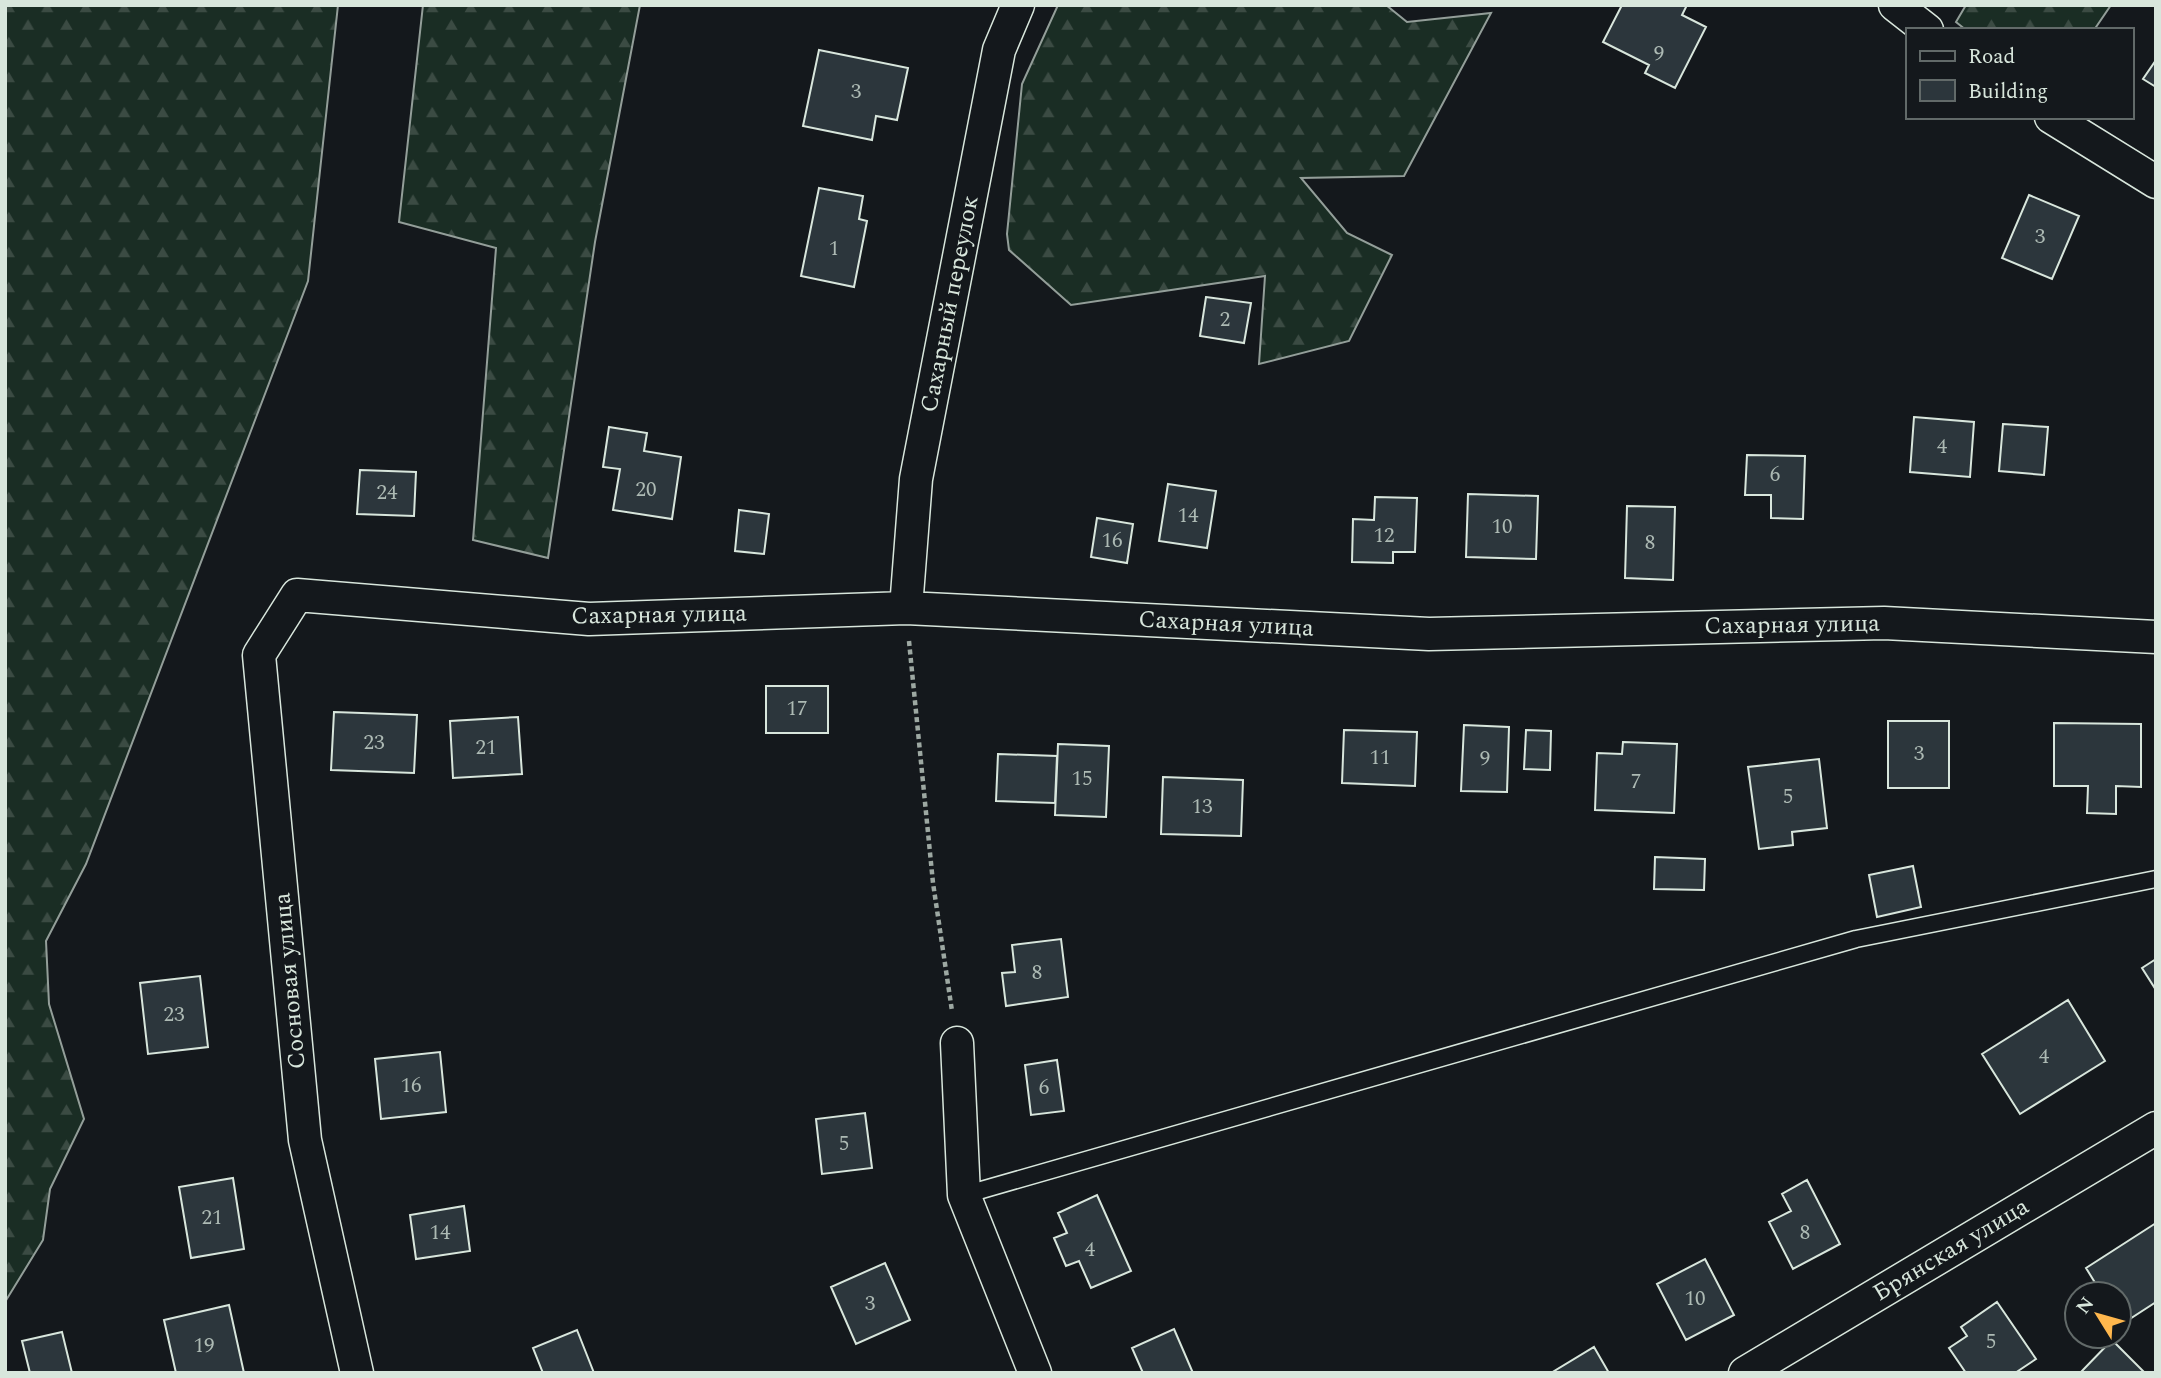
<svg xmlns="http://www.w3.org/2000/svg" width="2161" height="1378" font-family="Spectral,serif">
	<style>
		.forest { fill: url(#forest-firs); stroke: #939e99; stroke-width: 2 }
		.building { fill: #2c363c; stroke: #d8e6dc; stroke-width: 2 }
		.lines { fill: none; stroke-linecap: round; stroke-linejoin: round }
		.lane-casing { stroke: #d8e6dc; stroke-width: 19 }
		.street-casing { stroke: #d8e6dc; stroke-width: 35 }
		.path { stroke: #9da8a2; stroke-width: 4.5; stroke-dasharray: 5 3.5; stroke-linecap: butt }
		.lane { stroke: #14181c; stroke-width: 16 }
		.street { stroke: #14181c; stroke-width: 32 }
		.labels { text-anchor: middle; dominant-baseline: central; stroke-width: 5; stroke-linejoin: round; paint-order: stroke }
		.number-label { font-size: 21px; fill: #adbab4 }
		.street-label { font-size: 24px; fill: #d8e6dc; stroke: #14181c }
	</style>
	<defs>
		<pattern id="forest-firs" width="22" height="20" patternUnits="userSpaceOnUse" patternTransform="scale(1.75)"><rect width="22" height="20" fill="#1a2d24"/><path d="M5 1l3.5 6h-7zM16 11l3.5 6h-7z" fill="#3b4b43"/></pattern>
	</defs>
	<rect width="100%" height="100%" fill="#14181c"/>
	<path class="forest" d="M5,5H338L308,281L86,864L46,941L49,1004L84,1119L50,1189L43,1240L5,1302Z
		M423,5H640L595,242L548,558L473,540L496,248L399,222Z
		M1058,5H1386L1407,22L1491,13L1404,176L1301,178L1347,233L1392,255L1349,341L1259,364L1265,276L1071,305L1009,250L1007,234L1022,84Z
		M1966,5H2111L2094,30H1966L1956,22Z"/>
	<path class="building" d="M1622,5H1687L1682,15L1706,27L1675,88L1645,73L1649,65L1603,42Z
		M819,50L908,68L897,120L876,116L872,140L803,126Z
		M2156,60V87L2143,79Z
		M819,188L863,196L859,219L867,221L854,287L801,276Z
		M2029,195L2079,216L2052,279L2002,258Z
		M1206,297L1251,303L1244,343L1200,336Z
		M1914,417L1974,422L1970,477L1910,472Z
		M2003,424L2048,427L2044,475L1999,471Z
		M609,427L647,433L644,451L681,457L672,519L613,510L620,469L603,467Z
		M1747,455L1805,456L1803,519L1771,518V495H1745Z
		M360,470L416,472L414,516L357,514Z
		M1168,484L1216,491L1207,548L1159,541Z
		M1468,494L1538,496L1536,559L1466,557Z
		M1375,497L1417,498L1415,552H1393V563L1352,562L1353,519L1374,520Z
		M1627,506L1675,507L1673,580L1625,578Z
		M739,510L769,514L764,554L735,551Z
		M1097,518L1133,524L1127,563L1091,557Z
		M766,686H828V733H766Z
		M334,712L417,715L414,773L331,770Z
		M518,717L522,774L453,778L450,721Z
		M1888,721H1949V788H1888Z
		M2054,723L2141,724V787L2116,786V814L2087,813L2088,786H2054Z
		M1464,725L1509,727L1507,792L1461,791Z
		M1344,730L1417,732L1415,786L1342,783Z
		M1526,730L1551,731L1550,770L1524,769Z
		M1623,742L1677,744L1674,813L1595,810L1597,753L1622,754Z
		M1058,744L1109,746L1106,817L1055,815Z
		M998,754L1057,756L1055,803L996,801Z
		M1819,759L1827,828L1792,832L1793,845L1759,849L1748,767Z
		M1163,777L1243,780L1241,836L1161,834Z
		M1655,857L1705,859L1704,890L1654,889Z
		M1913,866L1921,907L1877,917L1869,875Z
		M1061,939L1068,997L1006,1006L1002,973L1015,972L1012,945Z
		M2156,959V990L2142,968Z
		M200,976L208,1047L148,1054L140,983Z
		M2068,1000L2105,1061L2020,1114L1982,1054Z
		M440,1052L446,1112L381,1119L375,1059Z
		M1057,1060L1064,1111L1031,1115L1025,1065Z
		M865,1113L872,1168L822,1174L816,1119Z
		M233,1178L244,1249L191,1258L179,1187Z
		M1807,1180L1840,1244L1793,1269L1769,1222L1791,1211L1782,1194Z
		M1097,1195L1131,1271L1091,1288L1079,1261L1066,1266L1054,1238L1067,1233L1058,1213Z
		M464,1206L470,1251L416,1259L410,1215Z
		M2156,1223V1302L2122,1324L2119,1294H2102L2086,1268Z
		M1705,1259L1734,1315L1686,1340L1657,1284Z
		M885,1263L910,1320L856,1344L831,1287Z
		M1997,1302L2036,1359L2015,1373H1966L1949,1348L1967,1336L1961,1327Z
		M229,1305L244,1373H176L164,1320Z
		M1174,1329L1193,1373H1143L1132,1348Z
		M577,1330L594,1373H543L533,1348Z
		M62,1332L72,1373H30L22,1341Z
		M2112,1340L2145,1373H2080Z
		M1594,1347L1609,1373H1551Z"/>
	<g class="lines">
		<g class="lane-casing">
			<path id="lane" d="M964,1195L1856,939L2156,879"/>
		</g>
		<g class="street-casing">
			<path id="street" d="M1895,5L1927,30
				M2051,117L2156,182
				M906,608L916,479L999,50L1018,5
				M957,1043L964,1195L1035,1373
				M357,1373L305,1140L259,655L297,595L589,619L906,608L1429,634L1884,623L2156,637
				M1745,1373L2156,1128"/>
		</g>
		<path class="path" d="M909,641L933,883L952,1011"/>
		<use href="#lane" class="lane"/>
		<use href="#street" class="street"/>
	</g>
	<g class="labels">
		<g class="number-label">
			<text x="1659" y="54">9</text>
			<text x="856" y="92">3</text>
			<text x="2040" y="237">3</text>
			<text x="834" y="249">1</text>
			<text x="1225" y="320">2</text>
			<text x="1942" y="447">4</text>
			<text x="1775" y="475">6</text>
			<text x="646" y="490">20</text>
			<text x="387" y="493">24</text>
			<text x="1188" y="516">14</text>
			<text x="1502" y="527">10</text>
			<text x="1384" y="536">12</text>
			<text x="1112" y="541">16</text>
			<text x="1650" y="543">8</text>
			<text x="797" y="709">17</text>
			<text x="374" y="743">23</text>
			<text x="486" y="748">21</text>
			<text x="1919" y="754">3</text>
			<text x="1380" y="758">11</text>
			<text x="1485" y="759">9</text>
			<text x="1082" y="779">15</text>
			<text x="1636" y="782">7</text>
			<text x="1788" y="797">5</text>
			<text x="1202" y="807">13</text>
			<text x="1037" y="973">8</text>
			<text x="174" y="1015">23</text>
			<text x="2044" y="1057">4</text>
			<text x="411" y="1086">16</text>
			<text x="1044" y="1088">6</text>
			<text x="844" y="1144">5</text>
			<text x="212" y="1218">21</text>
			<text x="440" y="1233">14</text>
			<text x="1805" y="1233">8</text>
			<text x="1090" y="1250">4</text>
			<text x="1695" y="1299">10</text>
			<text x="870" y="1304">3</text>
			<text x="1991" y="1342">5</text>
			<text x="204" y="1346">19</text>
		</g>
		<g class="street-label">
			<text transform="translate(950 304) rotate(-79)">Сахарный переулок</text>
			<text transform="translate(659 615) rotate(-1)">Сахарная улица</text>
			<text transform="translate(1226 624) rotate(3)">Сахарная улица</text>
			<text transform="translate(1792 625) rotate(-1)">Сахарная улица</text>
			<text transform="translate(290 981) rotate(-95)">Сосновая улица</text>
			<text transform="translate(1951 1250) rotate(-31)">Брянская улица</text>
		</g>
	</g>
	<rect width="2161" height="1378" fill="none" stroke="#d8e6dc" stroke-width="14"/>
	<rect x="1906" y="28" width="228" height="91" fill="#14181c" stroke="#626a69" stroke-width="2"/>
	<rect x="1920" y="51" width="35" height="10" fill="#14181c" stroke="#626a69" stroke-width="2"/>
	<text x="1968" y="63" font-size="21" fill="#d8e6dc">Road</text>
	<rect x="1920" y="80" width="35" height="21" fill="#2c363c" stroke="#626a69" stroke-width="2"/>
	<text x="1968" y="98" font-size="21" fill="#d8e6dc">Building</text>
	<g transform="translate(2098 1315) rotate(307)"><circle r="33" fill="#14181c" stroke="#626a69" stroke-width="2"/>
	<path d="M0-5L12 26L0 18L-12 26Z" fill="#ffb74d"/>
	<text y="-10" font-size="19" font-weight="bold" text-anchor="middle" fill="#d8e6dc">N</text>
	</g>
</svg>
